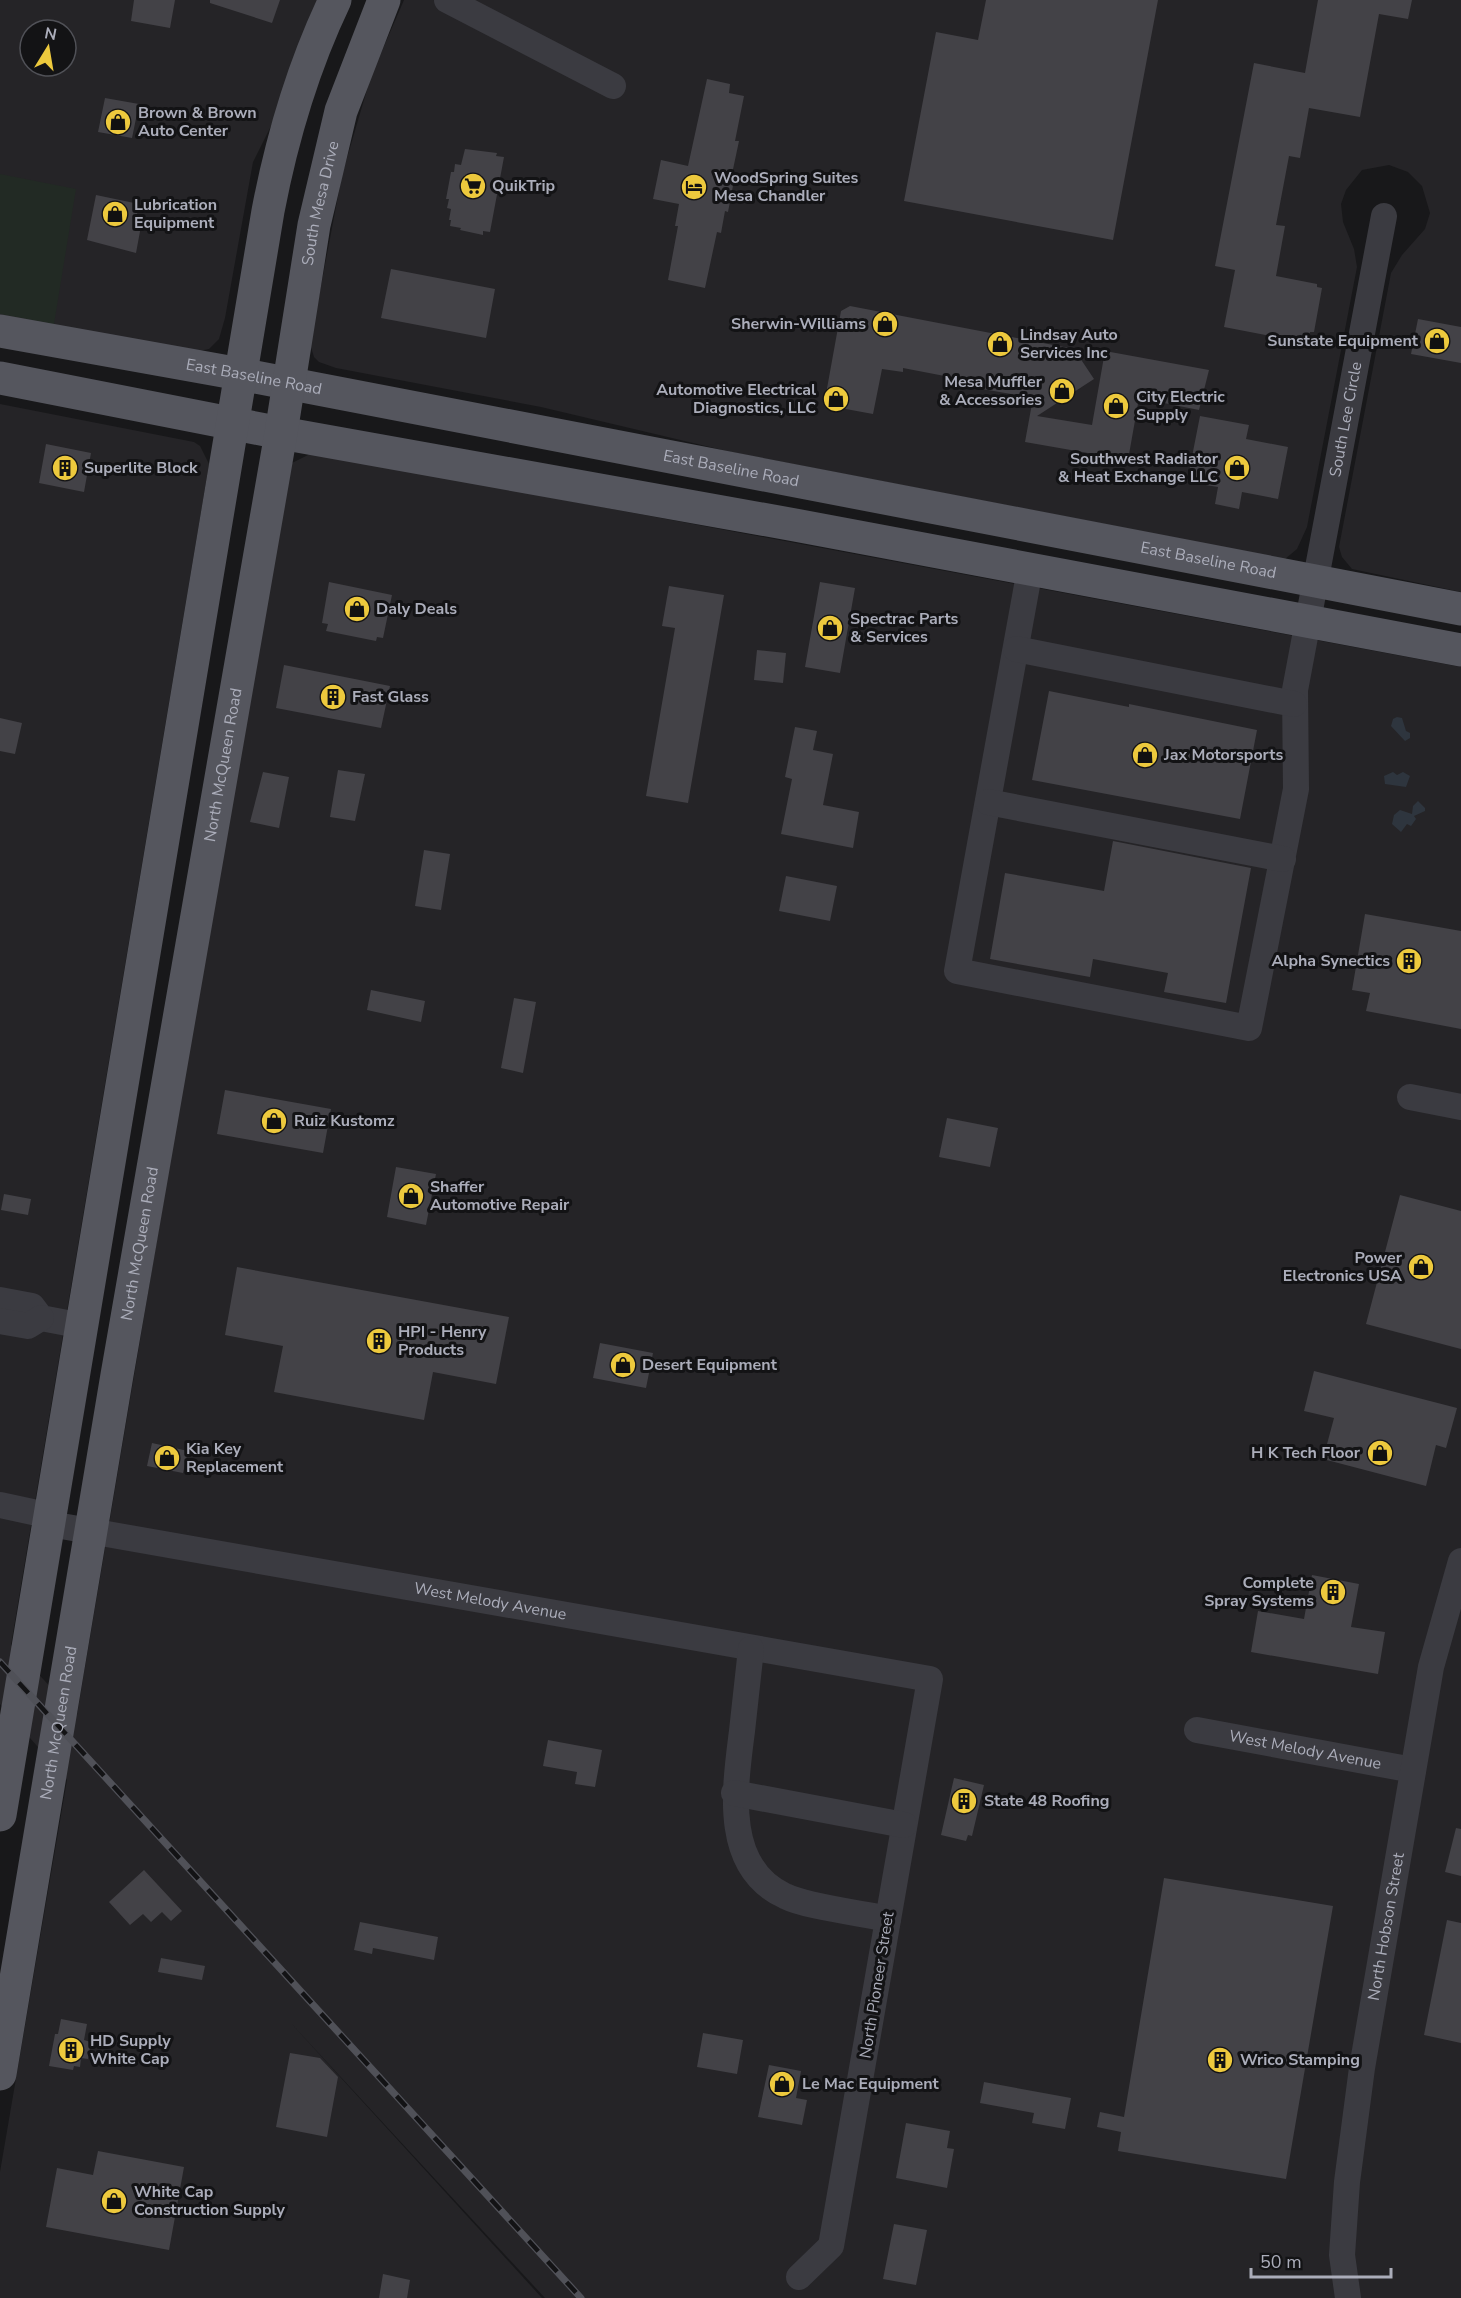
<svg xmlns="http://www.w3.org/2000/svg" width="1461" height="2298" font-family="'Nunito Sans',sans-serif">
	<style>
		.built { fill: #252427; fill-rule: evenodd }
		.green { fill: #222a24 }
		.water { fill: #2e353e }
		.building { fill: #434247 }
		.lines { fill: none; stroke-linecap: round; stroke-linejoin: round }
		.minor { stroke: #3b3b41; stroke-width: 26 }
		.major { stroke: #55565e; stroke-width: 33 }
		.rail-casing { stroke: #505158; stroke-width: 7 }
		.rail { stroke: #131315; stroke-width: 4.5; stroke-dasharray: 14; stroke-linecap: butt }
		.labels { text-anchor: middle; dominant-baseline: central; stroke-width: 6; stroke-linejoin: round; paint-order: stroke }
		.poi-label { font-size: 16px; font-weight: bold; fill: #abadba; stroke: #131315; text-anchor: start }
		.street-label { font-size: 16px; fill: #abadba; stroke: #131315 }
	</style>
	<rect width="100%" height="100%" fill="#18181a"/>
	<path class="built" d="M0,0H319L275,118L253,162L225,318L219,339L209,349L199,351L0,315ZM30,30H66V66H30Z
		M404,0H1461V592L1352,569L1342,557L1339,547L1391,273L1402,255L1425,229L1430,213L1422,186L1408,172L1389,165L1362,170L1346,190L1341,204L1343,222L1354,249L1357,267L1307,527L1297,549L1285,559L731,452L541,407L336,368L319,362L314,357L310,344L342,175L371,76Z
		M0,404L194,442L200,446L209,464L11,1645L77,1715L285,478L292,463L312,453L1461,667V2298H545L289,2021L542,2298H0V2172L67,1780L0,1704Z"/>
	<path class="green" d="M0,174L76,189L54,324L0,314Z"/>
	<path class="water" d="M1397,717L1402,718L1406,731L1410,733V738L1405,741L1391,726L1393,719Z
		M1393,772L1397,775L1403,772L1410,776L1406,787L1385,784L1384,776Z
		M1418,801L1425,808V811L1414,816L1416,819L1411,826L1407,824L1401,832L1392,824L1394,815L1400,810L1412,814L1413,806Z"/>
	<path class="building" d="M134,0H175L170,28L131,21Z
		M210,0H280L272,23L210,3Z
		M986,0H1158L1113,240L904,201L936,32L978,40Z
		M1318,0H1412L1408,19L1379,14L1360,117L1309,108L1300,158L1289,156L1276,225L1285,226L1276,276L1317,284V287L1322,288L1314,332H1310L1308,343L1224,327L1235,270L1215,266L1254,63L1305,73Z
		M707,79L730,84L729,93L744,96L735,141H739L732,174L735,175L728,212L725,211L721,233L717,232L705,288L668,280L678,226H675L679,204L653,199L661,160L688,166Z
		M105,98L139,104L132,138L98,132Z
		M465,149L497,153L496,156L504,157L490,232L483,231V235L460,230L461,228L450,226L451,220H449L451,209L447,208L449,199H446L451,172H454L455,164L461,165Z
		M96,195L139,204L135,225L141,226L136,253L87,240Z
		M391,269L495,289L486,338L381,318Z
		M850,306L1074,349L1094,379L1037,416L1092,425L1105,351L1209,370L1199,410L1139,398L1128,460L1025,442L1033,398L954,384L955,378L903,368V372L882,369L873,414L824,405L841,311Z
		M1418,319L1461,327V363L1411,354Z
		M1200,416L1249,425L1246,439L1288,447L1278,499L1242,492L1239,509L1215,504L1218,487L1187,482Z
		M46,444L91,453L84,492L39,483Z
		M329,582L392,595L383,638L377,637L376,641L326,631L328,624L322,623Z
		M820,582L855,588L840,673L805,667Z
		M669,586L724,595L688,803L646,796L675,628L662,626Z
		M757,650L786,653L783,683L754,680Z
		M284,665L390,686L381,728L276,708Z
		M1049,691L1129,707V704L1257,730L1240,819L1032,780Z
		M0,718L22,723L15,754L0,751Z
		M795,727L817,731L813,750L833,754L823,805L859,812L853,848L781,834L792,779L785,777Z
		M338,770L365,774L355,821L330,817Z
		M263,772L289,777L279,828L250,822Z
		M1113,841L1251,868L1226,1003L1164,992L1168,973L1093,959L1090,977L990,959L1005,873L1104,891Z
		M424,850L450,854L441,910L415,906Z
		M786,876L837,886L830,921L779,911Z
		M1365,914L1461,931V1029L1366,1011L1370,993L1352,990Z
		M371,990L425,1001L421,1022L367,1010Z
		M514,998L536,1002L523,1073L501,1068Z
		M225,1090L331,1109L323,1153L217,1134Z
		M947,1118L998,1128L990,1167L939,1157Z
		M396,1167L436,1174L426,1225L387,1217Z
		M4,1194L31,1199L28,1215L1,1210Z
		M1400,1195L1461,1211V1349L1366,1324Z
		M237,1267L509,1317L496,1384L433,1372L424,1420L274,1392L283,1346L225,1335Z
		M600,1343L653,1353L646,1388L593,1378Z
		M1314,1371L1457,1408L1446,1448L1436,1445L1426,1486L1323,1459L1334,1418L1304,1411Z
		M152,1443L188,1451L183,1473L147,1466Z
		M1312,1575L1359,1584L1351,1627L1385,1632L1378,1674L1251,1652L1258,1611L1304,1619Z
		M548,1740L602,1750L595,1787L575,1784L577,1772L543,1766Z
		M954,1778L984,1785L972,1836L968,1835L966,1841L941,1835Z
		M1456,1828L1461,1829V1876L1445,1872Z
		M144,1870L182,1911L171,1921L162,1912L151,1922L143,1914L130,1925L109,1902Z
		M1164,1878L1333,1906L1286,2179L1118,2151L1121,2132L1097,2127L1100,2112L1124,2117Z
		M1447,1920L1461,1923V2043L1424,2035Z
		M360,1922L438,1937L434,1960L373,1948L372,1954L354,1950Z
		M161,1958L205,1966L202,1980L158,1972Z
		M61,2019L87,2024L84,2040L91,2042L88,2059L81,2058L80,2067L74,2066L73,2070L49,2066L55,2034H58Z
		M703,2033L743,2040L737,2074L697,2067Z
		M290,2053L320,2058L338,2077L327,2137L276,2127Z
		M769,2065L801,2071L796,2098L807,2100L802,2125L758,2117Z
		M984,2082L1071,2098L1065,2129L1032,2123L1034,2113L980,2103Z
		M906,2123L950,2131L947,2148L954,2149L947,2188L896,2178Z
		M98,2151L184,2167L169,2250L46,2227L57,2168L93,2175Z
		M894,2224L927,2230L916,2285L883,2279Z
		M383,2274L410,2280L407,2298H379Z"/>
	<g class="lines">
		<g class="minor">
			<path d="M447,0L613,86"/>
			<path id="s1" d="M1030,569L957,971L1249,1028L1296,789L1295,690L1384,216"/>
			<path d="M1016,649L1294,704"/>
			<path d="M988,802L1283,859"/>
			<path d="M1410,1097L1461,1107"/>
			<path d="M0,1300L32,1306L41,1318L83,1326"/>
			<path d="M0,1321L28,1326L41,1318"/>
			<path d="M0,1505L51,1516"/>
			<path id="s2" d="M50,1524L930,1679L831,2246L799,2277"/>
			<path d="M751,1649C748,1676 745,1704 742,1731C735,1787 722,1867 785,1896C807,1907 861,1913 888,1919"/>
			<path id="s3" d="M1197,1730L1413,1770"/>
			<path d="M734,1793L904,1825"/>
			<path id="s4" d="M1348,2298L1342,2255L1347,2182L1362,2068L1431,1667L1461,1561"/>
		</g>
		<g class="major">
			<path id="s5" d="M0,331L240,374L1461,609"/>
			<path d="M0,378L281,433L795,525L1461,650"/>
			<path d="M0,1815L268,211C282,138 303,67 335,0"/>
			<path id="s6" d="M0,2074L117,1375L281,433L314,225L341,111L384,0"/>
		</g>
		<g class="rail-casing">
			<path id="rail" d="M0,1662L581,2298"/>
		</g>
		<use href="#rail" class="rail"/>
	</g>
	<defs>
		<g id="shop-disc" transform="scale(1.35)"><circle r="9.5" fill="#edc93d" stroke="#131315"/><path d="M-5-2.5h2.3a2.7 3.5 0 0 1 5.4 0H5L5.5 6h-11ZM-1.5-2.5h3a1.5 2.3 0 0 0-3 0Z" fill="#111"/></g>
		<g id="supermarket-disc" transform="scale(1.35)"><circle r="9.5" fill="#edc93d" stroke="#131315"/><path d="M-6-5.5h2.5l.6 2H6L4.5 2H-2.5L-4.4-4H-6ZM-1.5 3.2a1.3 1.3 0 1 0 .1 0ZM3 3.2a1.3 1.3 0 1 0 .1 0Z" fill="#111"/></g>
		<g id="hotel-disc" transform="scale(1.35)"><circle r="9.5" fill="#edc93d" stroke="#131315"/><path d="M-6-4.5h1.5V1H6V5H4.5V3h-9V5H-6ZM-4 0a1.8 1.8 0 1 1 3.6 0ZM.5 0V-2.5h3Q6-2.5 6 0Z" fill="#111"/></g>
		<g id="building-disc" transform="scale(1.35)"><circle r="9.5" fill="#edc93d" stroke="#131315"/><path d="M-4-6H4V6H1V3H-1V6H-4ZM-2.5-4.3h1.7v1.8h-1.7ZM.8-4.3h1.7v1.8H.8ZM-2.5-1h1.7V.8h-1.7ZM.8-1h1.7V.8H.8Z" fill="#111"/></g>
	</defs>
	<g fill-rule="evenodd">
		<use href="#shop-disc" x="118" y="122"/>
		<use href="#supermarket-disc" x="473" y="186"/>
		<use href="#hotel-disc" x="694" y="187"/>
		<use href="#shop-disc" x="115" y="214"/>
		<use href="#shop-disc" x="885" y="324"/>
		<use href="#shop-disc" x="1437" y="341"/>
		<use href="#shop-disc" x="1000" y="344"/>
		<use href="#shop-disc" x="1062" y="391"/>
		<use href="#shop-disc" x="836" y="399"/>
		<use href="#shop-disc" x="1116" y="406"/>
		<use href="#building-disc" x="65" y="468"/>
		<use href="#shop-disc" x="1237" y="468"/>
		<use href="#shop-disc" x="357" y="609"/>
		<use href="#shop-disc" x="830" y="628"/>
		<use href="#building-disc" x="333" y="697"/>
		<use href="#shop-disc" x="1145" y="755"/>
		<use href="#building-disc" x="1409" y="961"/>
		<use href="#shop-disc" x="274" y="1121"/>
		<use href="#shop-disc" x="411" y="1196"/>
		<use href="#shop-disc" x="1421" y="1267"/>
		<use href="#building-disc" x="379" y="1341"/>
		<use href="#shop-disc" x="623" y="1365"/>
		<use href="#shop-disc" x="1380" y="1453"/>
		<use href="#shop-disc" x="167" y="1458"/>
		<use href="#building-disc" x="1333" y="1592"/>
		<use href="#building-disc" x="964" y="1801"/>
		<use href="#building-disc" x="71" y="2050"/>
		<use href="#building-disc" x="1220" y="2060"/>
		<use href="#shop-disc" x="782" y="2084"/>
		<use href="#shop-disc" x="114" y="2201"/>
	</g>
	<g class="labels">
		<g class="poi-label">
			<text x="138" y="113">Brown &amp; Brown<tspan x="138" dy="18">Auto Center</tspan></text>
			<text x="714" y="178">WoodSpring Suites<tspan x="714" dy="18">Mesa Chandler</tspan></text>
			<text x="492" y="186">QuikTrip</text>
			<text x="134" y="205">Lubrication<tspan x="134" dy="18">Equipment</tspan></text>
			<text x="866" y="324" text-anchor="end">Sherwin-Williams</text>
			<text x="1020" y="335">Lindsay Auto<tspan x="1020" dy="18">Services Inc</tspan></text>
			<text x="1418" y="341" text-anchor="end">Sunstate Equipment</text>
			<text x="1042" y="382" text-anchor="end">Mesa Muffler<tspan x="1042" dy="18">&amp; Accessories</tspan></text>
			<text x="816" y="390" text-anchor="end">Automotive Electrical<tspan x="816" dy="18">Diagnostics, LLC</tspan></text>
			<text x="1136" y="397">City Electric<tspan x="1136" dy="18">Supply</tspan></text>
			<text x="1218" y="459" text-anchor="end">Southwest Radiator<tspan x="1218" dy="18">&amp; Heat Exchange LLC</tspan></text>
			<text x="84" y="468">Superlite Block</text>
			<text x="376" y="609">Daly Deals</text>
			<text x="850" y="619">Spectrac Parts<tspan x="850" dy="18">&amp; Services</tspan></text>
			<text x="352" y="697">Fast Glass</text>
			<text x="1164" y="755">Jax Motorsports</text>
			<text x="1390" y="961" text-anchor="end">Alpha Synectics</text>
			<text x="294" y="1121">Ruiz Kustomz</text>
			<text x="430" y="1187">Shaffer<tspan x="430" dy="18">Automotive Repair</tspan></text>
			<text x="1402" y="1258" text-anchor="end">Power<tspan x="1402" dy="18">Electronics USA</tspan></text>
			<text x="398" y="1332">HPI - Henry<tspan x="398" dy="18">Products</tspan></text>
			<text x="642" y="1365">Desert Equipment</text>
			<text x="186" y="1449">Kia Key<tspan x="186" dy="18">Replacement</tspan></text>
			<text x="1360" y="1453" text-anchor="end">H K Tech Floor</text>
			<text x="1314" y="1583" text-anchor="end">Complete<tspan x="1314" dy="18">Spray Systems</tspan></text>
			<text x="984" y="1801">State 48 Roofing</text>
			<text x="90" y="2041">HD Supply<tspan x="90" dy="18">White Cap</tspan></text>
			<text x="1240" y="2060">Wrico Stamping</text>
			<text x="802" y="2084">Le Mac Equipment</text>
			<text x="134" y="2192">White Cap<tspan x="134" dy="18">Construction Supply</tspan></text>
		</g>
		<g class="street-label">
			<text stroke="none"><textPath href="#s6" startOffset="1898">South Mesa Drive</textPath></text>
			<text stroke="none"><textPath href="#s5" startOffset="258">East Baseline Road</textPath></text>
			<text stroke="none"><textPath href="#s1" startOffset="1324">South Lee Circle</textPath></text>
			<text stroke="none"><textPath href="#s5" startOffset="744">East Baseline Road</textPath></text>
			<text stroke="none"><textPath href="#s5" startOffset="1230">East Baseline Road</textPath></text>
			<text stroke="none"><textPath href="#s6" startOffset="1328">North McQueen Road</textPath></text>
			<text stroke="none"><textPath href="#s6" startOffset="842">North McQueen Road</textPath></text>
			<text stroke="none"><textPath href="#s2" startOffset="447">West Melody Avenue</textPath></text>
			<text stroke="none"><textPath href="#s6" startOffset="356">North McQueen Road</textPath></text>
			<text stroke="none"><textPath href="#s3" startOffset="110">West Melody Avenue</textPath></text>
			<text stroke="none"><textPath href="#s4" startOffset="375">North Hobson Street</textPath></text>
			<text transform="translate(877 1985) rotate(-81)">North Pioneer Street</text>
		</g>
	</g>
	<g transform="translate(48 48) rotate(11)"><circle r="28" fill="#131315" stroke="#505157" stroke-width="1.5"/>
	<path d="M0-4.5L10 22L0 15L-10 22Z" fill="#edc93d"/>
	<text y="-9" font-size="16" font-weight="bold" text-anchor="middle" fill="#abadba">N</text>
	</g>
	<path d="M1251 2268v9h140v-9" fill="none" stroke="#abadba" stroke-width="3"/>
	<text x="1260" y="2268" font-size="18" fill="#abadba" stroke="#131315" stroke-width="4.5" paint-order="stroke">50 m</text>
</svg>
